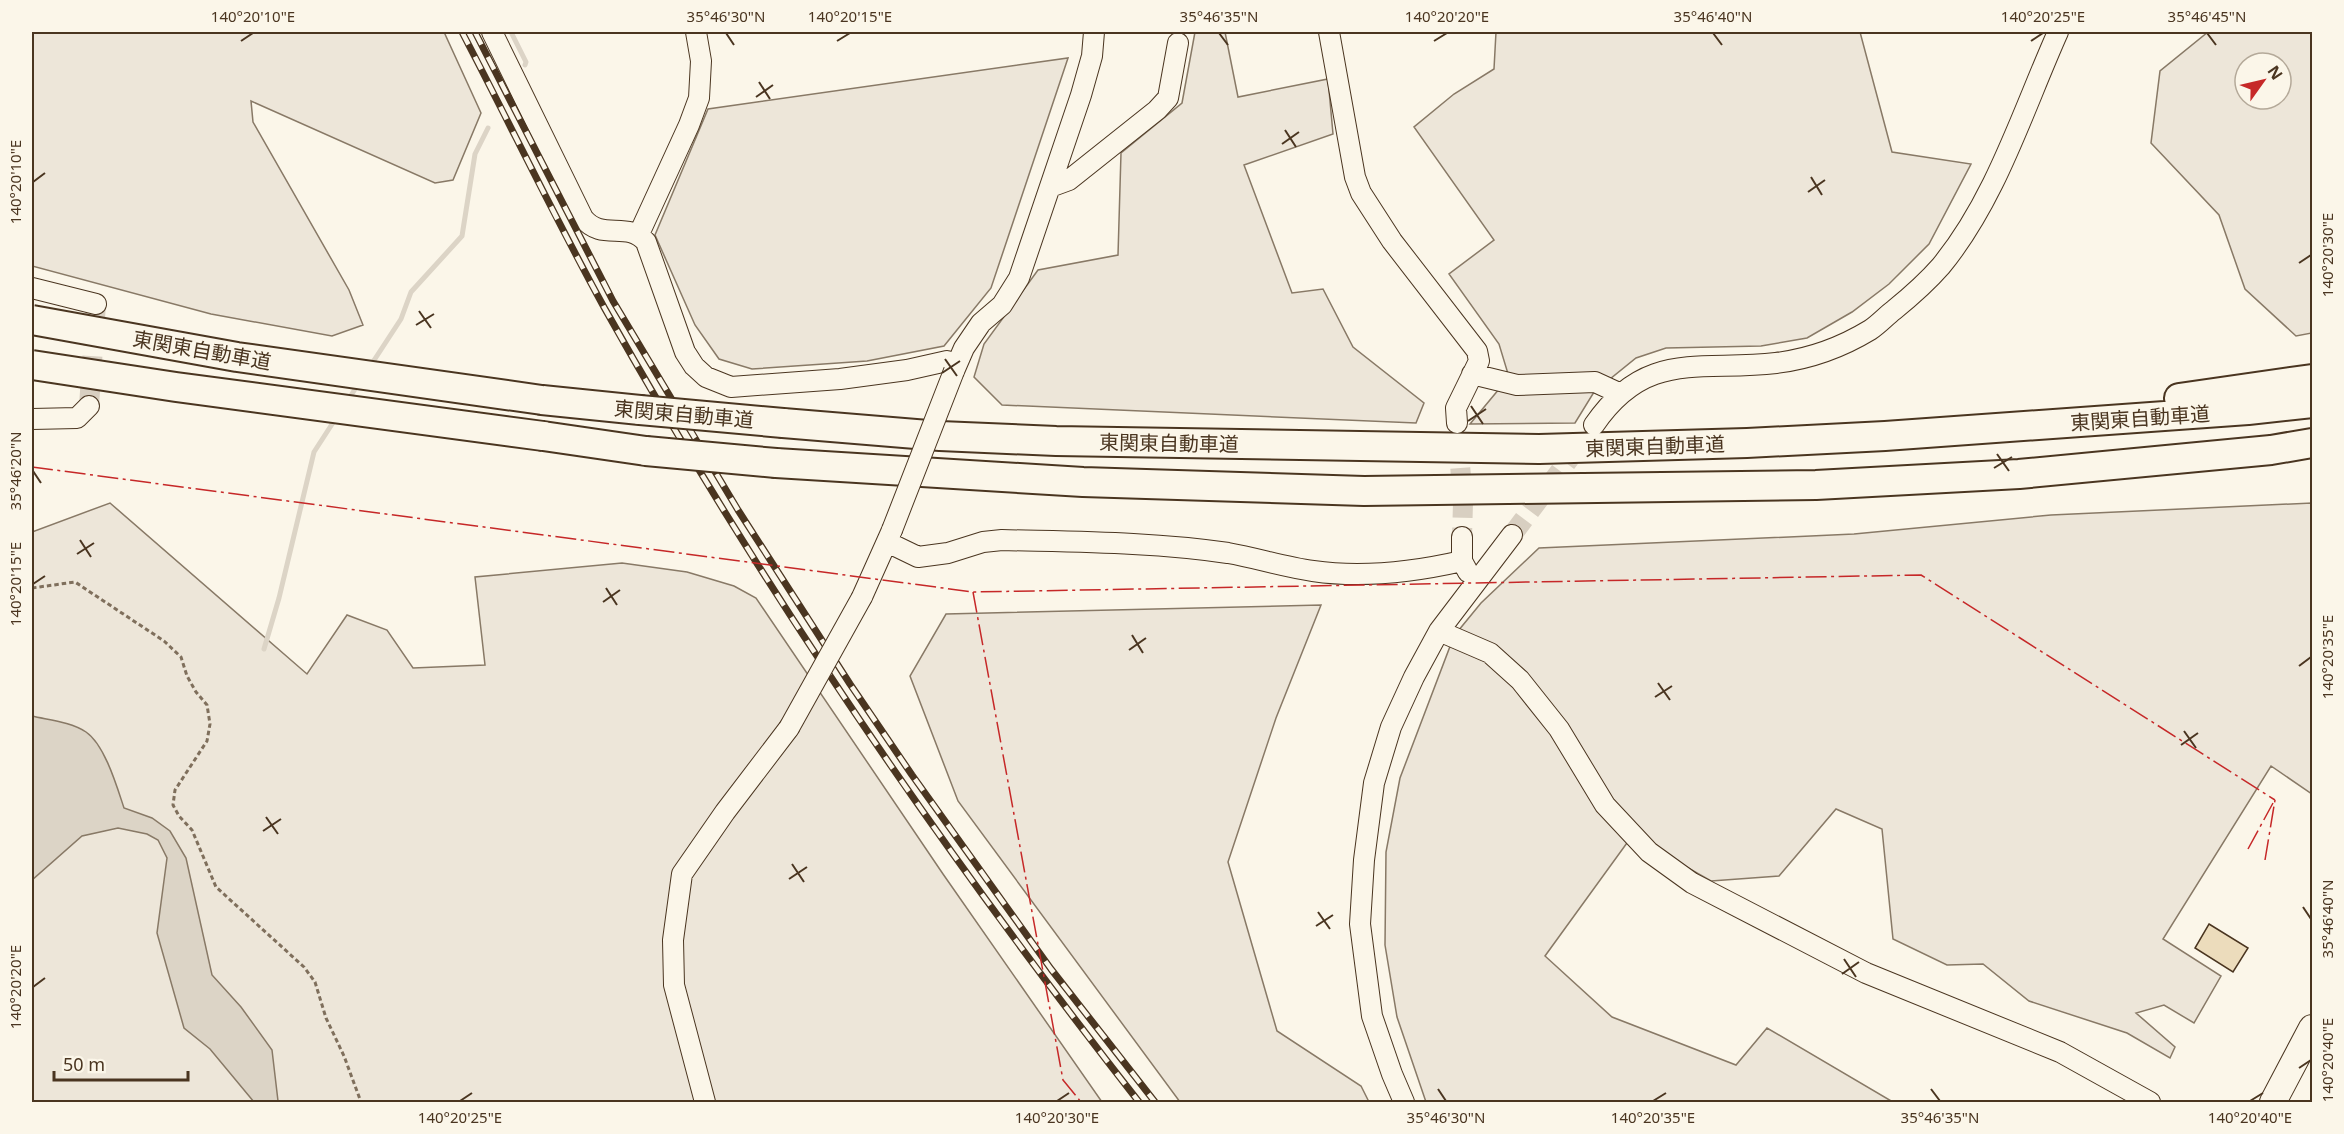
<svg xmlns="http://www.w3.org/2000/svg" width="2344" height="1134" font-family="'Noto Sans','Noto Sans JP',sans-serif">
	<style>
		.green { fill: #ede6d9; stroke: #887966; stroke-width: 1.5; fill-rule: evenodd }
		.water { fill: #dcd4c6; stroke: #887966; stroke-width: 1.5 }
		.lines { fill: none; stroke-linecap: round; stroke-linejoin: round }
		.stream { stroke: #dcd4c6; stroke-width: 5 }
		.building { fill: #ecdcbc; stroke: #4a3520; stroke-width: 1.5 }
		.minor-tunnel { stroke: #d8cfc1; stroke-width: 20; stroke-dasharray: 20 10; stroke-linecap: butt }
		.minor-casing { stroke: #4a3520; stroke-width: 22 }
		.major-casing { stroke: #4a3520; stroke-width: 28 }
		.highway-casing { stroke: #4a3520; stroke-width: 32 }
		.path { stroke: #7f6f5c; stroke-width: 3; stroke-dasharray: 4.5 3; stroke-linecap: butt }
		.minor { stroke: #fbf6e9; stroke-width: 20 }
		.major { stroke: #fbf6e9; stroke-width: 26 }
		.highway { stroke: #fbf6e9; stroke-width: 28 }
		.rail-casing { stroke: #4a3520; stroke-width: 7 }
		.rail { stroke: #fbf6e9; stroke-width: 4.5; stroke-dasharray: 14; stroke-linecap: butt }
		.minor-bridge-casing { stroke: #4a3520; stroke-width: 22; stroke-linecap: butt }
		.highway-bridge-casing { stroke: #4a3520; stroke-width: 32; stroke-linecap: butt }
		.minor-bridge { stroke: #fbf6e9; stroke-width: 20 }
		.highway-bridge { stroke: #fbf6e9; stroke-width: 28 }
		.power { stroke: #c62828; stroke-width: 1.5; stroke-dasharray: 21 4.5 3 4.5; stroke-linecap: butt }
		.ticks { fill: none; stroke: #4a3520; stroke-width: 2 }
		.labels { text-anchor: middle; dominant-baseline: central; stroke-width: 4.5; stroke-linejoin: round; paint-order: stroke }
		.street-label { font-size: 20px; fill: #4a3520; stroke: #fbf6e9 }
		.neatline { fill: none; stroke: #4a3520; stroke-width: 2 }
		.ticks-label { font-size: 15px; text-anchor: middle; fill: #4a3520 }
	</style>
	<rect width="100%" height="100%" fill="#fbf6e9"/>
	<path class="green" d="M32,32H444L481,113L453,180L435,183L251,101L253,122L349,290L363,325L332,336L211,314L32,266Z
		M1195,32H1225L1238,97L1328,79L1333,134L1244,165L1292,293L1323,289L1353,347L1424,403L1416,423L1002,405L974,377L984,344L1038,270L1118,255L1121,153L1182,103Z
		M1496,32H1860L1892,152L1971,164L1929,244L1889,284L1852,312L1807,338L1761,346L1666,348L1636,358L1594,392L1575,423L1470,424L1509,377L1499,344L1449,274L1494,240L1414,127L1454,94L1494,69Z
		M2208,32H2312V333L2296,336L2245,289L2219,215L2151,143L2160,71ZM2245,63H2281V99H2245Z
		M1068,58L991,288L944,346L867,361L752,369L719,359L695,325L655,235L708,109Z
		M110,503L307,674L347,615L387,630L413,668L485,665L475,577L622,563L687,572L734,586L756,598L943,874L1102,1102H32V532Z
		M2312,503V794L2271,766L2163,939L2221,976L2194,1023L2164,1005L2136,1013L2175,1047L2170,1058L2127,1033L2029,1001L1983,964L1947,965L1893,939L1882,829L1836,809L1779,876L1711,881L1632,836L1545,956L1612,1017L1736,1065L1767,1028L1893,1102H1426L1397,1017L1385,945L1386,852L1400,778L1454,636L1481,603L1539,548L1854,534L2051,515Z
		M1321,605L1276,718L1228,862L1277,1031L1361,1086L1369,1102H1180L958,801L910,676L946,614Z"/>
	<path class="water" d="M32,716C49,720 71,722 86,732C105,745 117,787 124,808L152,818L170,831L186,858L212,975L241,1007L272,1050L278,1101L277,1102H254L210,1049L184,1028L157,933L167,858L158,840L147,834L118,828L82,836L32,880Z"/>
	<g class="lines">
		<path class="stream" d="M511,32L526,62L525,65
			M369,368L401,319L411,292L462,236L475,154L488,128
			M348,400L359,383
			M264,649L279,598L314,452L336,418"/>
	</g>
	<path class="building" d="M2209,924L2248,948L2233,972L2195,948Z"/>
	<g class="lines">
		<path class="minor-tunnel" d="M89,406L96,304
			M1458,438L1463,503L1462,537
			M1512,535L1582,442"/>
		<g class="minor-casing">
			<path id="minor" d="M492,32L583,218C602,242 627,220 646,242L685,352L694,366L706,377L731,387L840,379L907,370L947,361L957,364
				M1329,32L1355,177L1361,193L1392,241L1477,351L1479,361L1456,408L1457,423
				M1050,187L1069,180L1157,110L1168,98L1178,43
				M639,234L689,125L699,98L701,61L696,32
				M32,288L96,304
				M954,371L964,348L981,323L1002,305L1019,278L1081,95L1092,56L1094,32
				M1472,374L1517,385L1595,382L1621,394
				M32,419L77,418L89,406
				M1594,425C1646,349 1699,372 1776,363C1809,359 1842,347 1870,330C1879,324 1886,316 1894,310C1910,297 1927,282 1941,266C1996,199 2023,110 2058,32
				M1462,537V561L1468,572
				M887,542L918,557L948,553L983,542L1002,540C1077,542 1154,542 1228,553C1257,558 1284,567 1313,571C1361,578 1414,572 1462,561
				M862,597L892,530
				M1439,631L1490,653L1520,680L1559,729L1605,805L1649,852L1692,883L1866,973L2060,1052L2150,1102
				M705,1102L674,985L673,940L682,874L725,812L789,728
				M1404,1102L1392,1074L1372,1016L1360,924L1364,860L1374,783L1391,727L1414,677L1439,631L1512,535"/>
		</g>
		<g class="major-casing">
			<path id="major" d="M2273,1102L2312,1028"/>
		</g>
		<g class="highway-casing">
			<path id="highway" d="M2179,398L2312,379
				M542,400L640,410
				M783,423L940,436L1056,441L1539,449L1747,443L1885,436L2248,410L2312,403
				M543,436L646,451
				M776,463L1083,482L1364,491L1816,485L2019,474L2271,450L2312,443"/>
		</g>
		<path class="path" d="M32,588L75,582L164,641L181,657L187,676L196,692L207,705L210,724L207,741L175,790L173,805L179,816L192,830L216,887L304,967L315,982L326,1018L344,1056L361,1102"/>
		<use href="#minor" class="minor"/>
		<use href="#major" class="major"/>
		<use href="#highway" class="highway"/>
		<g class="rail-casing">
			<path id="rail" d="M462,32C510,124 555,218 605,309C761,587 943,852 1139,1102
				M475,32L613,301L738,510L850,684L912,775L1051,969L1155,1102"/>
		</g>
		<use href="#rail" class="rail"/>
		<g class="minor-bridge-casing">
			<path id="minor-bridge" d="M892,530L954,371
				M789,728L862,597"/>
		</g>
		<g class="highway-bridge-casing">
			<path id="highway-bridge" d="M32,320L237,357L542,400
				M32,365L176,387L543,436
				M640,410L783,423
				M646,451L776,463"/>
		</g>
		<use href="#minor-bridge" class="minor-bridge"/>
		<use href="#highway-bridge" class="highway-bridge"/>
		<path class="power" d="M32,467L973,592L1921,575L2275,800
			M973,592L1063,1080L1081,1102
			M2248,849L2273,803
			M2265,860L2275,800"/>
	</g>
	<path class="ticks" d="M726,33L734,45M1219,33L1228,45M1713,33L1722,45M2207,33L2216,45M241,41L253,33M837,41L850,33M1434,41L1447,33M2031,41L2043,33M759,82L770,99M756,97L773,85M1285,130L1296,147M1282,144L1299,132M1811,177L1822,195M33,182L45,173M1808,192L1825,180M2299,263L2311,255M419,311L431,328M416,325L434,314M945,359L957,376M942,373L960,361M1471,406L1483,424M1468,421L1486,409M1997,454L2009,471M1994,468L2012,457M33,471L41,483M80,540L91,557M77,554L94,543M33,584L45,576M606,588L617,605M603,602L620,590M1132,635L1143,653M1129,650L1146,638M2299,666L2311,657M1658,683L1670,700M1655,697L1672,686M2184,731L2196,748M2181,745L2198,733M266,817L278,834M263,831L281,819M792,864L804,882M789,879L807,867M2303,907L2311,919M1318,912L1330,929M1316,926L1333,915M1844,959L1856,977M1842,974L1859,962M33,987L45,978M2299,1068L2311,1060M1438,1089L1446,1101M1931,1089L1940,1101M460,1101L472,1093M1057,1101L1069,1093M1653,1101L1666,1093M2250,1101L2263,1093"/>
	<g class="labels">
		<g class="street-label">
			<text transform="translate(202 350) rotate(10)">東関東自動車道</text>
			<text transform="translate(684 414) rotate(5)">東関東自動車道</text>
			<text transform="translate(2140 418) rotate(-4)">東関東自動車道</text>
			<text transform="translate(1169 443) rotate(1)">東関東自動車道</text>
			<text transform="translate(1655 446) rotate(-2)">東関東自動車道</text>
		</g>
	</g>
	<rect width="2344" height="1134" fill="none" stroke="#fbf6e9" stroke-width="66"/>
	<g transform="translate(2263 81) rotate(56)"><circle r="28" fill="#fbf6e9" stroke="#b4a999" stroke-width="1.5"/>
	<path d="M0-4.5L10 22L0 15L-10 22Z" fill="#c62828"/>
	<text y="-9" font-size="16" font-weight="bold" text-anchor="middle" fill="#4a3520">N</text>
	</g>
	<path d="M54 1071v9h134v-9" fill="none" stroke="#4a3520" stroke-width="3"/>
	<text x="63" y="1071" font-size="18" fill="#4a3520" stroke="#fbf6e9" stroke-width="4.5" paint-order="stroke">50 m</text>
	<rect x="33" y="33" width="2278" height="1068" class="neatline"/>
	<g class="ticks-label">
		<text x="253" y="22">140°20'10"E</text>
		<text x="726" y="22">35°46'30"N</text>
		<text x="850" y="22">140°20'15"E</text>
		<text x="1219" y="22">35°46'35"N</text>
		<text x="1447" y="22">140°20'20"E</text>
		<text x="1713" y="22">35°46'40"N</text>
		<text x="2043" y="22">140°20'25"E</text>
		<text x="2207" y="22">35°46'45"N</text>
		<text transform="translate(16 182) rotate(-90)" y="5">140°20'10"E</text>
		<text transform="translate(2328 255) rotate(-90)" y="5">140°20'30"E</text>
		<text transform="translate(16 471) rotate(-90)" y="5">35°46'20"N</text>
		<text transform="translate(16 584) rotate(-90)" y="5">140°20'15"E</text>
		<text transform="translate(2328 657) rotate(-90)" y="5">140°20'35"E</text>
		<text transform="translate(2328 919) rotate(-90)" y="5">35°46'40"N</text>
		<text transform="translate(16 987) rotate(-90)" y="5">140°20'20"E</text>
		<text transform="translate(2328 1060) rotate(-90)" y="5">140°20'40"E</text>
		<text x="460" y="1123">140°20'25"E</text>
		<text x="1057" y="1123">140°20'30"E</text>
		<text x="1446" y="1123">35°46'30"N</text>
		<text x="1653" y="1123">140°20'35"E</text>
		<text x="1940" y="1123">35°46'35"N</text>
		<text x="2250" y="1123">140°20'40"E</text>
	</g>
</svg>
